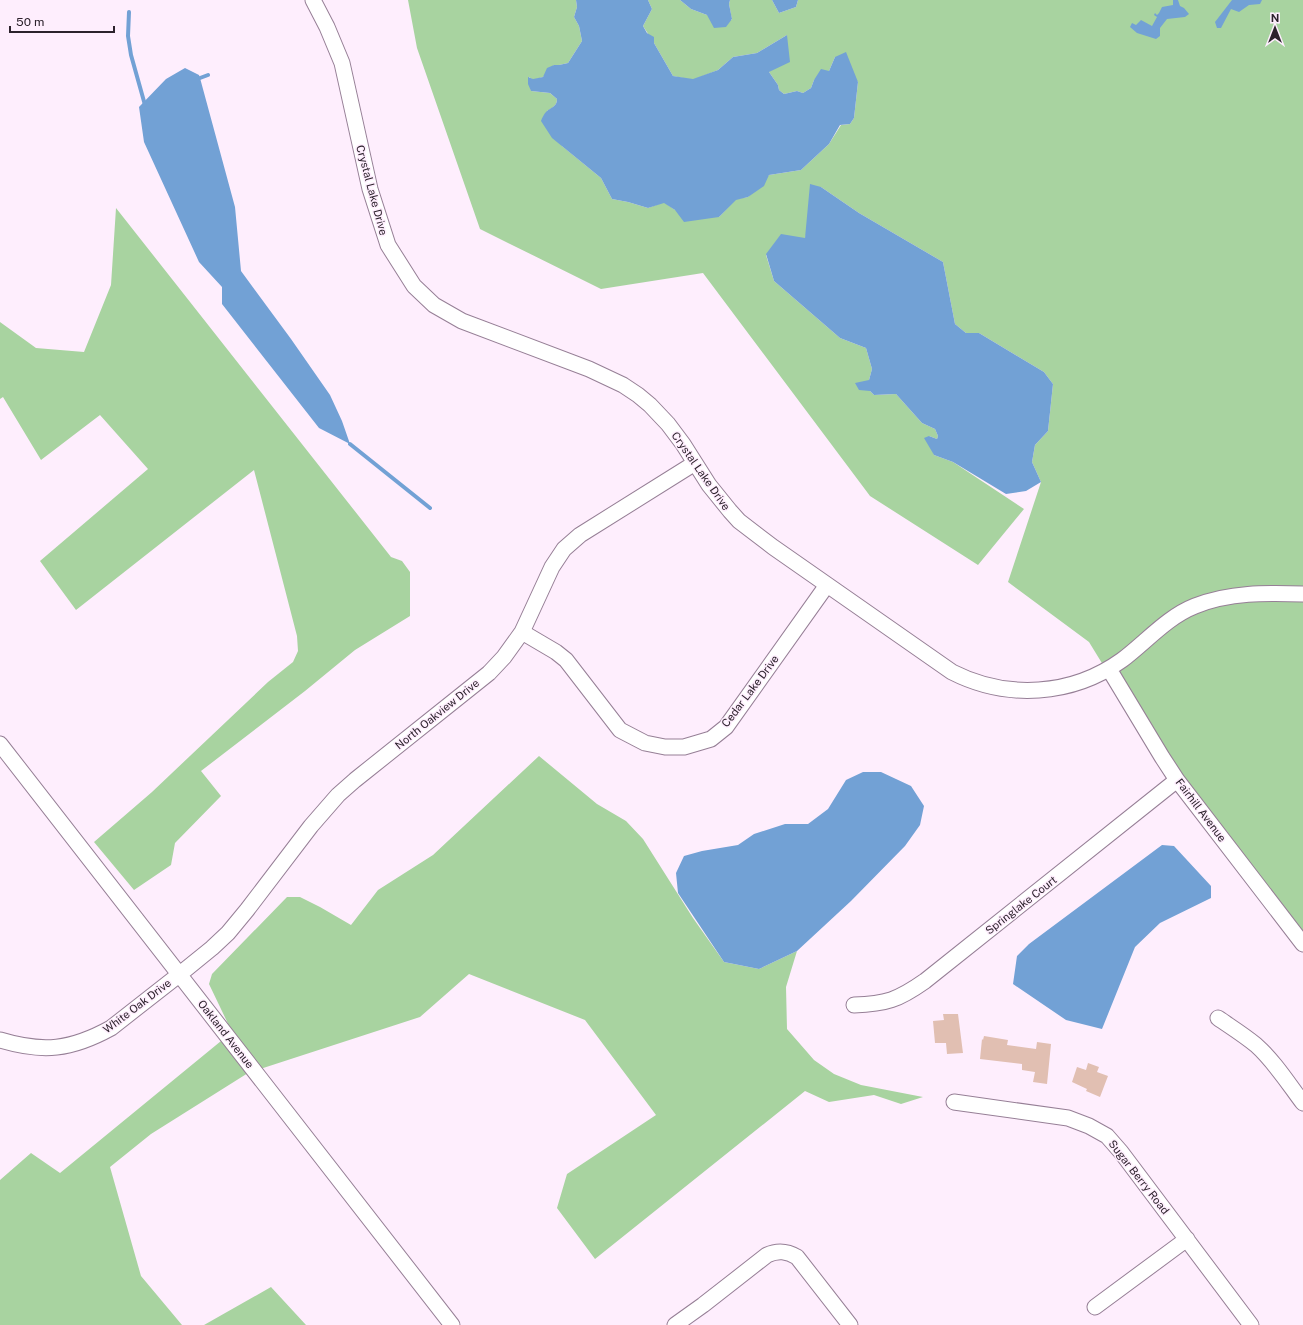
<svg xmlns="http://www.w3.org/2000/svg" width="1303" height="1325" font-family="'Public Sans',sans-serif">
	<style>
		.green { fill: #a8d3a0 }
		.water { fill: #72a1d5 }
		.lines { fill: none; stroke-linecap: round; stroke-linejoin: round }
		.stream { stroke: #72a1d5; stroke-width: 4 }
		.building { fill: #e1bfb2 }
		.street-casing { stroke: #967f96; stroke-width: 17 }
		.street { stroke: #fff; stroke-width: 15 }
		.labels { text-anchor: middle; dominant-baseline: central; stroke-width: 3; stroke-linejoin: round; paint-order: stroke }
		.street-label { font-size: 11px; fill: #2c222c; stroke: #feeefd }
	</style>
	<rect width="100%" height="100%" fill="#feeefd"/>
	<path class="green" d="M408,0H576L577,7L574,17L579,26L582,41L568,63L559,65H554L543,77L533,80L529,77L531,91L550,93L557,99C557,106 552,108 547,111L562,146L601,178L612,199L628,202L648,208L664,202L675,210L719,217L736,199L748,197L769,175L801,170L829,144L841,125L850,124L854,118L858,82L835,57L829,71L814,80L811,88L803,93L797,91L784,94L779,90L778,85L769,72L787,35L757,53L733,57L718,70L693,80L673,76L654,43L643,26L652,9L648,0H680L691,9L707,15L732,20L729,4L730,0H772L779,13L796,7L798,0H1303V952L1260,894L1192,810L1089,642L1008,582L1041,482L1032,462L1035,445L1048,431L1053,384L1044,372L979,333H966L955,324L943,262L859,213L821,187L805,238L766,255L774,281L840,338L866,348L872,369L869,380L870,391L874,395L896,394L922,423L935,429L938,436L937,439L929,436L934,455L953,462L1024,509L978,565L870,496L703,273L601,289L480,229L417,48Z
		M116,208L391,557L402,561L410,572V616L355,650L305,691L201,771L221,796L175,843L171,865L134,890L94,842L152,792L268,682L293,662L298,651L297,636L254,470L76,610L40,561L148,469L100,415L41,460L3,397L0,399V322L36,348L84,352L111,285Z
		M539,756L597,804L626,821L643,839L693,918L724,962L759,969L797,951L786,987L787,1029L814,1060L834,1074L861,1085L923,1097L901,1104L874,1095L829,1102L805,1091L595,1259L557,1208L567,1174L656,1115L585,1020L469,974L420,1017L248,1073L151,1134L110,1167L141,1276L182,1325H0V1180L31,1153L60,1173L232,1032L209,984L212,974L287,897H300L320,907L351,925L378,890L433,855Z
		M271,1287L306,1325H204Z"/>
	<path class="water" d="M576,0H648L652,9L643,26L647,33L654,37V43L673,76L693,79L718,70L733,57L757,53L787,35L790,62L769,72L778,85L779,90L784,94L797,91L803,93L811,88L814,80L821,69L829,71L835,57L846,52L858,82L854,118L850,124L840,125L829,144L801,170L769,175L764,186L748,197L736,200L719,217L684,222L675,210L664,203L648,208L628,202L612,199L601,178L552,138L541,121C542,118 544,114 546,112C551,107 557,107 557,99L550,93L531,91L528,84V77L533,79L543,77L547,68L554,65H559L568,63L582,41L579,26L574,17L577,7Z
		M680,0H730L729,4L732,19L726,27L714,28L707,15L691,9Z
		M772,0H798L796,7L779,13Z
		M1173,0H1178L1180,6L1184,8L1189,14L1185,17L1167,19L1160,28V36L1156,39L1137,33L1130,27L1132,23L1136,25L1141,20L1152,26L1157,17L1154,15L1155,13L1157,15L1159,13L1162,7L1173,5Z
		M1232,0H1262L1260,4L1249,5L1239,12L1231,9L1221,28H1217L1215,22Z
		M185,68L199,75L200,78L235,207L241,271L291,339L330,395L342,421L350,444L319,428L222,304V287L199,262L144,142L139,107L166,79Z
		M810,184L821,187L859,213L943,262L955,324L966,333H979L1044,372L1053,384L1048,431L1035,445L1032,462L1041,482L1026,491L1006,494L953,462L934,455L924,438L929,436L937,439L938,436L935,429L922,423L896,394L874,395L870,391L859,390L855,383L869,380L872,369L866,348L840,338L774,281L766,254L781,234L805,238Z
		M863,772H881L911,786L924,806L920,825L905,846L851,901L797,951L759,969L724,962L678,893L676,873L684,856L702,851L738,845L754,834L785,824H808L828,809L846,780Z
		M1162,845L1174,846L1211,886V898L1160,923L1135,947L1102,1029L1066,1020L1013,984L1017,956L1029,944Z"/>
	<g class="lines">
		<path class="stream" d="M129,12L128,36L131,55L145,105
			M200,78L208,75
			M350,444L430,508"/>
	</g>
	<path class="building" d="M943,1014H958L963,1053L947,1054L946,1043H935L933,1021L944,1020Z
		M984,1036L1008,1040L1007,1045L1036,1049L1037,1042L1051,1044L1047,1084L1033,1082L1035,1072L1022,1070V1064L980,1059L982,1039L983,1040Z
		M1088,1063L1099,1067L1097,1072L1108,1076L1100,1097L1086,1091L1087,1089L1072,1082L1077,1067L1086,1070Z"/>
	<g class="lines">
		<g class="street-casing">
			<path id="street" d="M313,0L327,27L342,63L370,189L388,245L414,286L434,305L462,321L589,369L623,385L638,395L650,405L668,424L683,444L709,485L730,511L739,521L773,547L952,672C1007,700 1072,696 1122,660C1146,642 1167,617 1195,606C1230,592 1266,593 1303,594
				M522,632L556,652L566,660L620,730L645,743L665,747H684L711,739L726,727L827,585
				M1109,669L1162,757L1177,780L1303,944
				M0,744L452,1325
				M854,1005C886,1004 898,1000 925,981L1177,780
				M1218,1018C1231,1027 1244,1035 1256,1045C1274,1061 1288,1083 1303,1103
				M0,1040C43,1053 71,1050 111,1028L180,974L212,948L228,933L247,910L311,826L338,795L355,780L489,673L504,657L522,632L552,567L564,549L580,535L695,463
				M954,1102L1068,1118L1089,1126L1107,1136L1121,1152L1251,1325
				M1095,1307L1187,1239
				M675,1325L703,1305L767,1255C778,1250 787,1251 797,1257L850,1325"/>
		</g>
		<use href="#street" class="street"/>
	</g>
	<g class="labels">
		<g class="street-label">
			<text transform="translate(372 190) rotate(75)">Crystal Lake Drive</text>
			<text transform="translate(701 471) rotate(55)">Crystal Lake Drive</text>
			<text transform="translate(750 691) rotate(-53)">Cedar Lake Drive</text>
			<text transform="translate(437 714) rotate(-39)">North Oakview Drive</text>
			<text transform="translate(1201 810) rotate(53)">Fairhill Avenue</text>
			<text transform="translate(1021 905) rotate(-38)">Springlake Court</text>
			<text transform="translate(137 1006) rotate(-37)">White Oak Drive</text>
			<text transform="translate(226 1034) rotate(52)">Oakland Avenue</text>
			<text transform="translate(1139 1177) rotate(52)">Sugar Berry Road</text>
		</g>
	</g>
	<g transform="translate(1275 28)" stroke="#feeefd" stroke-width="3" paint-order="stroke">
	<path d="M0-3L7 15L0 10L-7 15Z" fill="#2c222c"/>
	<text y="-6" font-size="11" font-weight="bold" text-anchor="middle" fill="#2c222c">N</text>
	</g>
	<path d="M10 26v6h104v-6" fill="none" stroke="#2c222c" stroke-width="2"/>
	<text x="16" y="26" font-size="12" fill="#2c222c" stroke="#feeefd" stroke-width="3" paint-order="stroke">50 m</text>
</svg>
